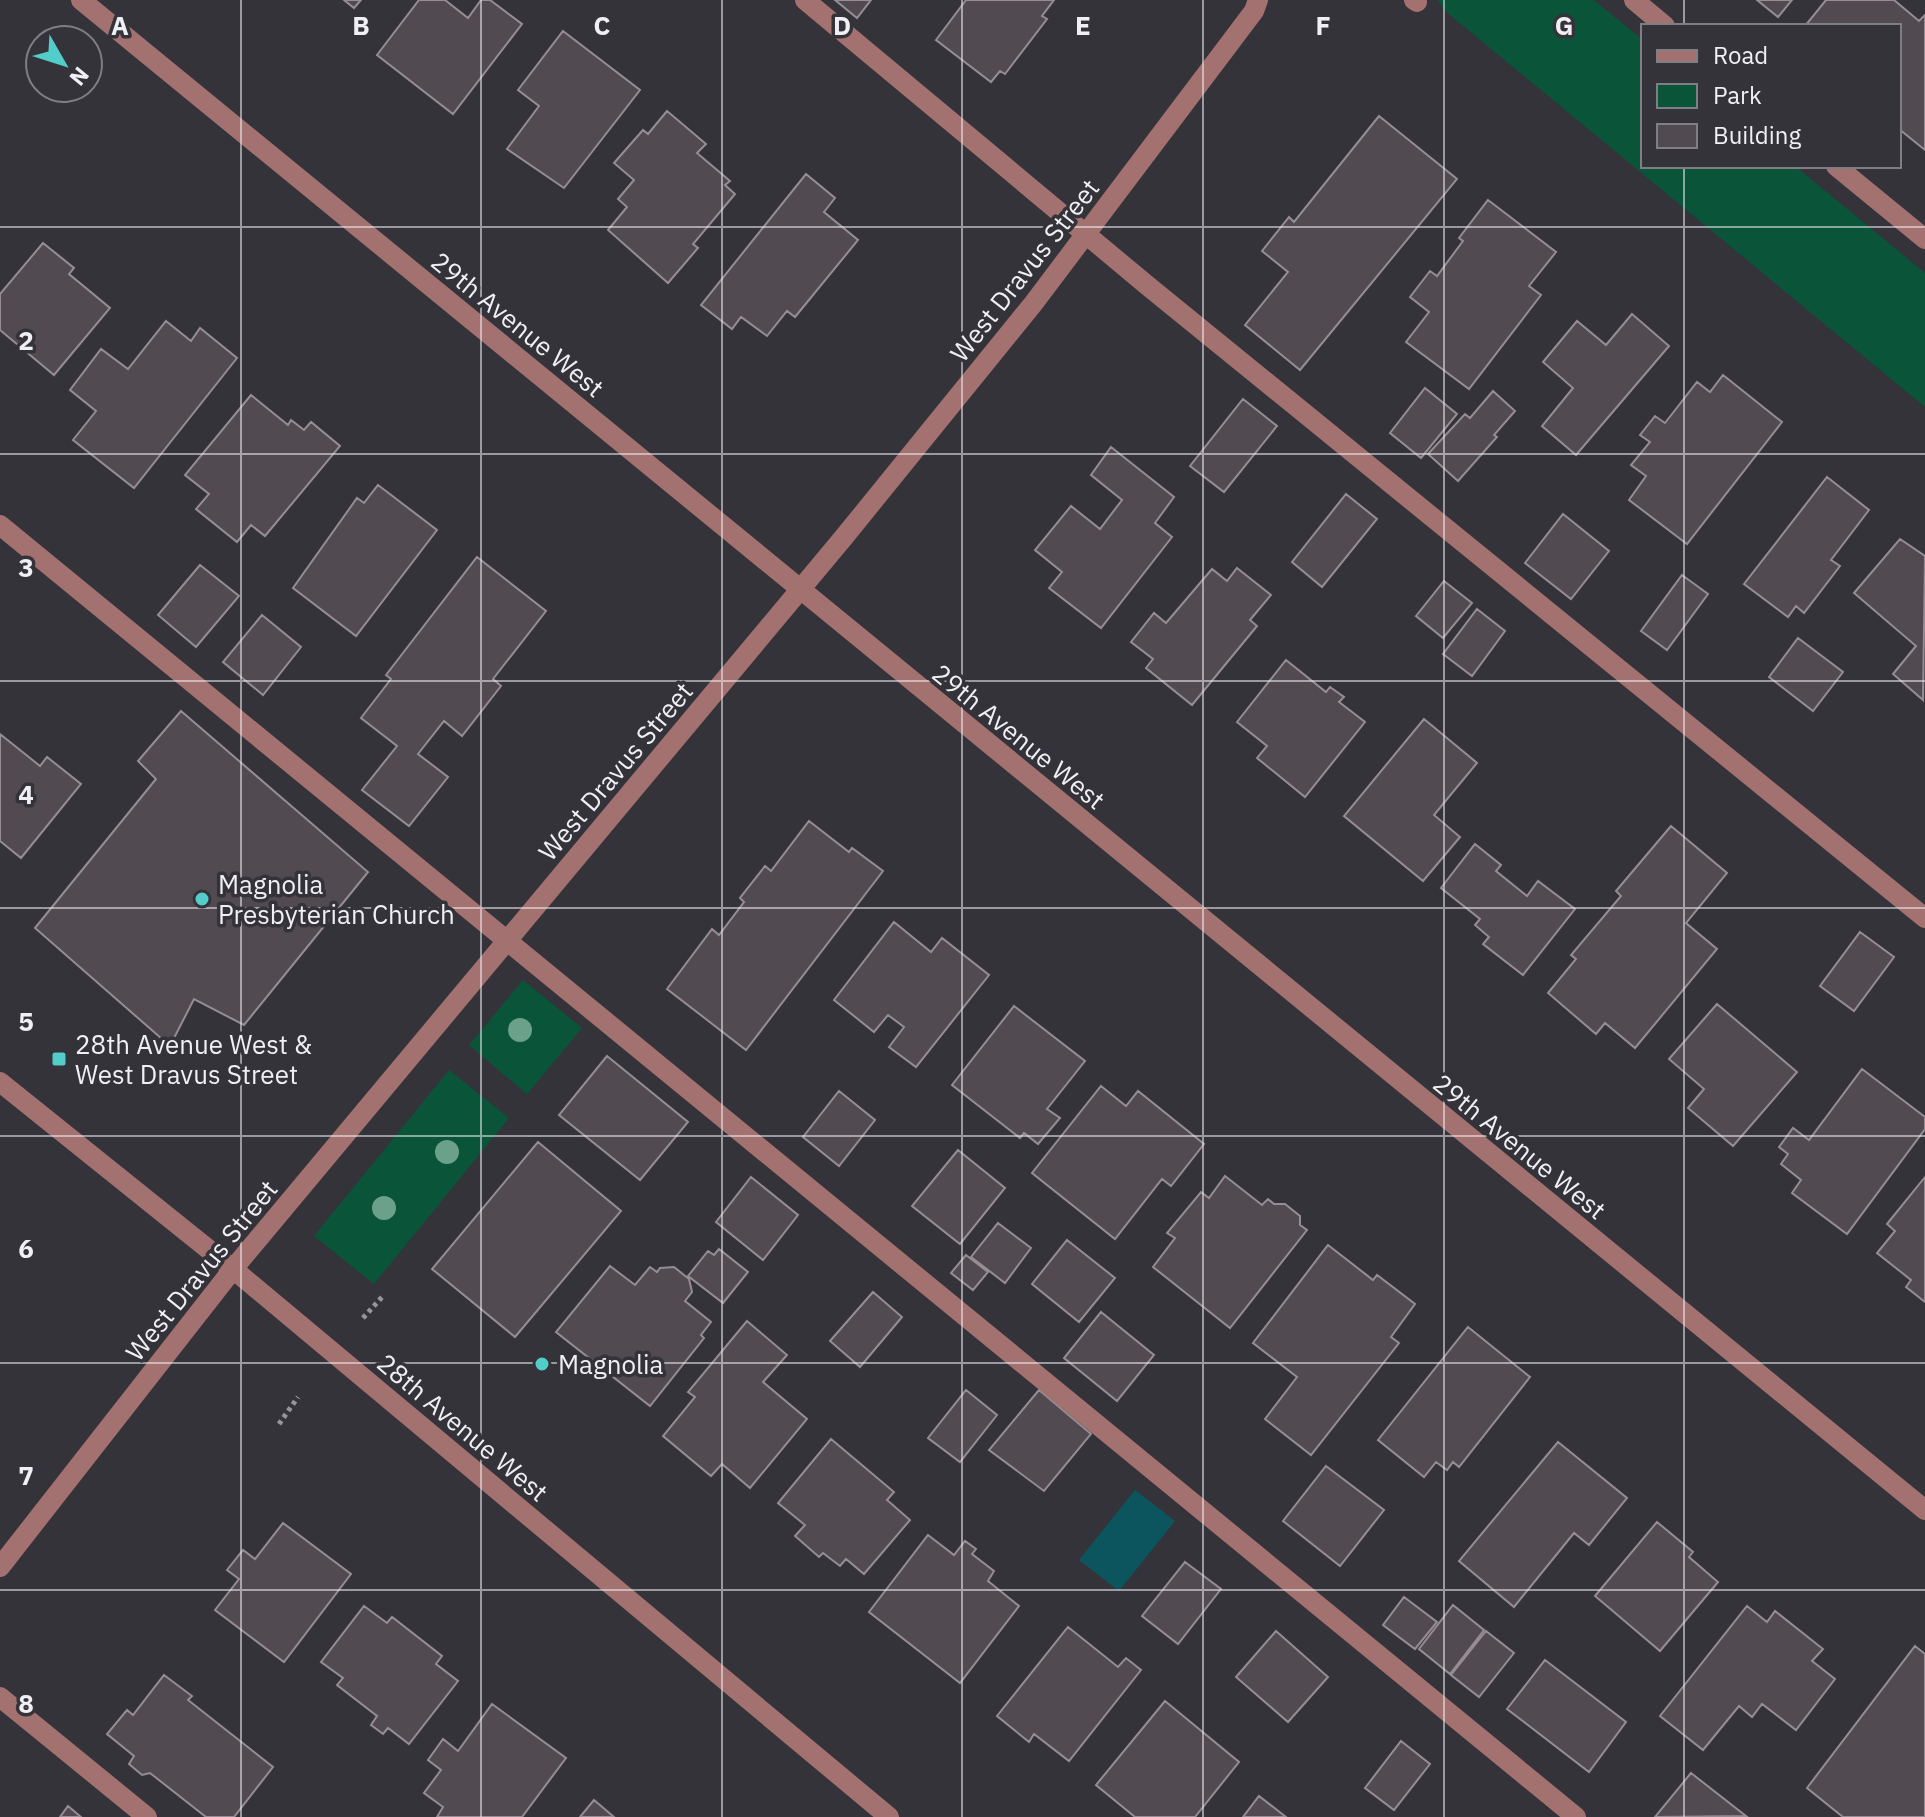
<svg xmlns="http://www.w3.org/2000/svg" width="1925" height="1817" font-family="'IBM Plex Sans',sans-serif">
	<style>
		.green { fill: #0a5439 }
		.water { fill: #0c555e }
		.building { fill: #514a50; stroke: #958d93; stroke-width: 2 }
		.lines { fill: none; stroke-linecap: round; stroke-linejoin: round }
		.path { stroke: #97969c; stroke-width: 5; stroke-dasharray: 4 4; stroke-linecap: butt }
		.minor { stroke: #a47171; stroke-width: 20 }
		.tree { fill: #6ba08a }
		.grid { fill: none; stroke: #f0eff4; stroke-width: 2; stroke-opacity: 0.55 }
		.poi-dot { fill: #53cdca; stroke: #34333a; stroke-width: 3 }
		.labels { text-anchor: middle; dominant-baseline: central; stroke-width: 7; stroke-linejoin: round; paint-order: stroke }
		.street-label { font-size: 26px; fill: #f0eff4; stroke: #34333a }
		.poi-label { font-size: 26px; fill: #f0eff4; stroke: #34333a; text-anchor: start }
		.grid-label { font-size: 26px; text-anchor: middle; font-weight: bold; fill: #f0eff4; stroke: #34333a; stroke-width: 7; stroke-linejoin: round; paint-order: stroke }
	</style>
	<rect width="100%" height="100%" fill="#34333a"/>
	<path class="green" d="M1438,0H1594L1643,40V166H1795L1925,273V407L1444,10Z
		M523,980L582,1028L527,1094L469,1045Z
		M449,1070L509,1118L374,1284L314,1236Z"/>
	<path class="water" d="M1135,1490L1175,1521L1119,1591L1079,1560Z"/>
	<path class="building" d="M344,0H361L354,8Z
		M419,0H445L468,18L481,0H490L522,24L453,114L377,55Z
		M835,0H871L857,18Z
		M966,0H1054L1042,16L1047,19L1005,74L1000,71L991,82L936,40Z
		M1757,0H1792L1778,17Z
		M1826,0H1894L1919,21L1925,15V150L1899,129V26H1805Z
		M563,31L640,90L564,188L507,149L539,106L518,90Z
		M667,111L706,144L697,153L730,181L725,185L735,194L693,244L698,248L668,283L608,230L627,207L618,199L634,180L614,163L643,130L648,134Z
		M1379,116L1457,179L1300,370L1245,325L1288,272L1262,251L1289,217L1294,222Z
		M806,174L835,198L824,212L858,240L795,317L787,311L767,336L741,317L732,329L701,305Z
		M1488,200L1556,252L1529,286L1541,295L1469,389L1406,342L1429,312L1410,297L1430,271L1437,276L1463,241L1459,238Z
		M43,243L74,268L69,274L110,308L54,375L0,330V294Z
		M1632,314L1669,346L1576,455L1542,426L1573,388L1543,362L1577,321L1606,345Z
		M166,321L191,341L200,328L237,358L134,488L73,440L96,411L70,390L101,349L128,369Z
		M1723,375L1782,422L1687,544L1629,500L1646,476L1631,465L1650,442L1640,435L1655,416L1665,423L1697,382L1710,392Z
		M1425,388L1457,414L1421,458L1390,433Z
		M1493,391L1515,411L1494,435L1497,437L1458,481L1428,454L1465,414L1470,418Z
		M251,395L288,425L291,420L304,430L311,422L340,446L265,536L251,525L237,542L196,509L209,494L185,475Z
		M1243,399L1277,426L1224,492L1190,466Z
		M1111,447L1174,497L1155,523L1172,537L1101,628L1049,588L1062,572L1035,550L1071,506L1100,529L1122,500L1091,475Z
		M1827,477L1869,510L1831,560L1840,566L1804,613L1796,606L1788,617L1744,584Z
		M378,485L437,530L356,636L293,588L357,498L364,503Z
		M1346,494L1377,519L1322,587L1292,562Z
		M1563,514L1609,551L1571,599L1525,563Z
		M1900,539L1925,556L1923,700L1893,674L1916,646L1854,593Z
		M477,557L546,611L493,679L501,686L462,736L444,721L418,754L448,777L409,826L362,790L397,746L361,718L391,679L386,675Z
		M200,565L239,596L196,647L158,615Z
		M1237,568L1271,595L1250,620L1257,626L1192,705L1146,668L1153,659L1131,642L1154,613L1166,623L1212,569L1227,581Z
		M1682,575L1708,594L1667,650L1641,631Z
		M1444,581L1472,603L1443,638L1416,616Z
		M1477,609L1505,631L1472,676L1443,654Z
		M262,615L301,647L263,695L223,662Z
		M1798,638L1843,672L1813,711L1769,677Z
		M1286,660L1326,692L1330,687L1344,697L1339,702L1365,722L1305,797L1257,758L1267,746L1237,722Z
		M181,711L368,872L244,1025L194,999L170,1046L35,928L156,779L138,761Z
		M1424,719L1477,763L1434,815L1460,837L1423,881L1344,816Z
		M0,734L40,766L47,757L81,784L21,858L0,841Z
		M809,821L849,852L852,848L883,871L746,1050L667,989L712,929L719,935L744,902L740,898L765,866L771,871Z
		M1671,826L1727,873L1686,923L1717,949L1635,1048L1605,1023L1596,1034L1548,993L1576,959L1571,955L1621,896L1616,891Z
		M1475,844L1501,865L1496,871L1527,896L1538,881L1575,909L1523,975L1483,944L1489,937L1475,925L1480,919L1441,888Z
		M894,922L931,952L942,938L989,975L916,1067L889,1047L904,1027L888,1015L874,1032L834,1000Z
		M1860,932L1894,957L1854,1011L1820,986Z
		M1717,1004L1797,1072L1733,1146L1688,1108L1704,1089L1669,1059Z
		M1014,1006L1085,1061L1047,1109L1060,1118L1038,1144L1024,1133L1020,1138L952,1085Z
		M607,1056L688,1122L640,1180L559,1115Z
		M1862,1069L1925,1117V1129L1847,1234L1792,1193L1801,1180L1781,1164L1788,1154L1779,1147L1793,1128L1809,1140Z
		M1101,1086L1126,1106L1138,1091L1204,1144L1171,1186L1162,1179L1115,1239L1032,1173Z
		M839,1091L875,1120L839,1166L803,1137Z
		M538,1142L621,1211L515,1337L432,1269Z
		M958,1150L1005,1188L960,1244L912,1206Z
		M1225,1176L1262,1205L1268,1199L1274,1204H1285L1300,1216V1225L1307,1230L1230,1328L1153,1267L1175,1238L1167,1233L1201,1192L1209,1198Z
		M751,1177L798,1215L763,1260L716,1222Z
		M1925,1177V1302L1906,1287L1911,1280L1877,1253L1895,1231L1887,1224Z
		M998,1223L1031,1248L1005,1283L971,1257Z
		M1067,1240L1115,1278L1079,1322L1032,1284Z
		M1328,1245L1373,1280L1377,1275L1415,1304L1391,1337L1399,1343L1311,1455L1265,1419L1297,1377L1253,1343Z
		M719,1249L748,1272L723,1303L688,1276L708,1251L714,1255Z
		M966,1255L988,1272L973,1290L951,1273Z
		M610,1266L635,1285L650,1267L657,1272L660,1268L674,1267L689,1279L692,1292L685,1301L711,1322L701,1335L704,1338L650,1406L556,1332Z
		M873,1292L902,1317L860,1367L830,1341Z
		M1101,1312L1154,1355L1117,1401L1064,1358Z
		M747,1321L787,1355L763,1382L807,1419L750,1488L722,1464L711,1476L663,1436L695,1397L688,1392Z
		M1468,1327L1530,1377L1459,1467L1453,1462L1447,1470L1436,1462L1424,1477L1378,1440Z
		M966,1390L997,1415L960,1462L928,1438Z
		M1039,1390L1091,1434L1044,1491L989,1450Z
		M831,1439L894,1492L887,1500L910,1520L864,1574L846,1559L840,1566L823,1553L819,1557L795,1536L805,1525L778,1503Z
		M1558,1442L1627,1498L1589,1545L1574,1533L1514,1607L1459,1561Z
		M1326,1466L1384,1510L1340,1566L1283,1521Z
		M1657,1522L1693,1552L1689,1557L1718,1582L1660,1651L1595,1596Z
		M283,1523L351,1574L284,1662L215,1610L239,1579L227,1570L243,1550L255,1559Z
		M928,1535L954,1555L965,1541L976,1549L972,1554L994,1571L988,1581L1019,1606L960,1683L869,1612Z
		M1185,1562L1221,1589L1178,1644L1142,1616Z
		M1404,1597L1437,1622L1415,1649L1383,1625Z
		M1453,1605L1484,1630L1450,1674L1419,1649Z
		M364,1606L387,1623L392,1617L442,1656L436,1664L458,1681L409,1744L388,1728L383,1734L371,1725L377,1716L337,1685L343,1678L321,1662Z
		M1747,1606L1767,1622L1775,1611L1823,1649L1812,1661L1835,1679L1796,1730L1762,1704L1752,1717L1739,1706L1703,1750L1660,1716Z
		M1068,1627L1118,1667L1126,1658L1141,1670L1069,1761L1034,1734L1029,1742L997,1716Z
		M1276,1631L1328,1677L1288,1722L1236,1677Z
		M1486,1631L1514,1653L1479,1697L1451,1675Z
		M1915,1646L1925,1654V1817H1843L1807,1788Z
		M1545,1660L1626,1722L1589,1772L1507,1709Z
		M164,1675L192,1696L188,1700L273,1767L234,1817H206L150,1773L142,1775L129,1764L134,1756L107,1734L127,1710L133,1715Z
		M1165,1701L1239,1762L1195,1817H1135L1096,1785Z
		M492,1704L566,1758L522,1817H437L443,1807L424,1793L441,1770L428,1760L443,1739L458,1751Z
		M1401,1741L1430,1764L1394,1810L1365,1788Z
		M1691,1773L1746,1816L1655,1817Z
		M1259,1796L1286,1817H1243Z
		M594,1800L614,1817H580Z
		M68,1806L81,1817H60Z"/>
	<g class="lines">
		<path class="path" d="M363,1318L383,1296
			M279,1424L298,1397"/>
		<path class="minor" d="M81,0L1925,1510
			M805,0L1148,286L1925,918
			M1414,0L1417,2
			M1634,0L1665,26
			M1836,166L1925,239
			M0,525L1576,1817
			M0,1082L233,1269L889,1817
			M0,1567L233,1269L844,537L1033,304L1254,11L1258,0
			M0,1697L147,1817"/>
	</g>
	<g class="tree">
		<circle cx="520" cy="1030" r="12"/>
		<circle cx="447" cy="1152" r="12"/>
		<circle cx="384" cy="1208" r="12"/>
	</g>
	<path class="grid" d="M241,0V1817M481,0V1817M722,0V1817M962,0V1817M1203,0V1817M1444,0V1817M1684,0V26M1684,166V1817M0,227H1925M0,454H1925M0,681H1925M0,908H1925M0,1136H1925M0,1363H1925M0,1590H1925"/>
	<g class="poi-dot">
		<circle cx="202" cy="899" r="8"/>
		<rect x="51" y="1051" width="16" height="16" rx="4"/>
		<circle cx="542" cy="1364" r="8"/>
	</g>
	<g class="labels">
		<g class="street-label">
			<text transform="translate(1024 270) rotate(-52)">West Dravus Street</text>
			<text transform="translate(518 324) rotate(39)">29th Avenue West</text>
			<text transform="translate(1019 736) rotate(39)">29th Avenue West</text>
			<text transform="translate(615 771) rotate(-50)">West Dravus Street</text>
			<text transform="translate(1520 1146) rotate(39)">29th Avenue West</text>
			<text transform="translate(201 1270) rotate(-51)">West Dravus Street</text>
			<text transform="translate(463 1427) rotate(40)">28th Avenue West</text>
		</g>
		<g class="poi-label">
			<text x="218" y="884">Magnolia<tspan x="218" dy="30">Presbyterian Church</tspan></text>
			<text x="75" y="1044">28th Avenue West &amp;<tspan x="75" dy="30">West Dravus Street</tspan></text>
			<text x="558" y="1364">Magnolia</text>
		</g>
	</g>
	<g class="grid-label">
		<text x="120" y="35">A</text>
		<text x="361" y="35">B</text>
		<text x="602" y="35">C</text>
		<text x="842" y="35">D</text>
		<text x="1083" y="35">E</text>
		<text x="1323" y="35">F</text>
		<text x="1564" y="35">G</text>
		<text x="26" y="350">2</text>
		<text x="26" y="577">3</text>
		<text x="26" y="804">4</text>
		<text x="26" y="1031">5</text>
		<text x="26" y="1258">6</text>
		<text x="26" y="1485">7</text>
		<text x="26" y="1713">8</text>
	</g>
	<rect x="1641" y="24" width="260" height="144" fill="#34333a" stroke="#7f7e84" stroke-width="2"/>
	<rect x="1657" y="50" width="40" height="12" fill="#a47171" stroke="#7f7e84" stroke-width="2"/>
	<text x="1713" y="64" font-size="24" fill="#f0eff4">Road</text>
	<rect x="1657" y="84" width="40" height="24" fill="#0a5439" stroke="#7f7e84" stroke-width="2"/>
	<text x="1713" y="104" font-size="24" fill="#f0eff4">Park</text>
	<rect x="1657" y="124" width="40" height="24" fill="#514a50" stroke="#7f7e84" stroke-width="2"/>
	<text x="1713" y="144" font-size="24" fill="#f0eff4">Building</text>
	<g transform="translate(64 64) rotate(129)"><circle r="38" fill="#34333a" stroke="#7f7e84" stroke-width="2"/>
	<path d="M0-6L14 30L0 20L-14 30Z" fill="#53cdca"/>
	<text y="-12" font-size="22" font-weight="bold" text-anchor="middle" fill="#f0eff4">N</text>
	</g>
</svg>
